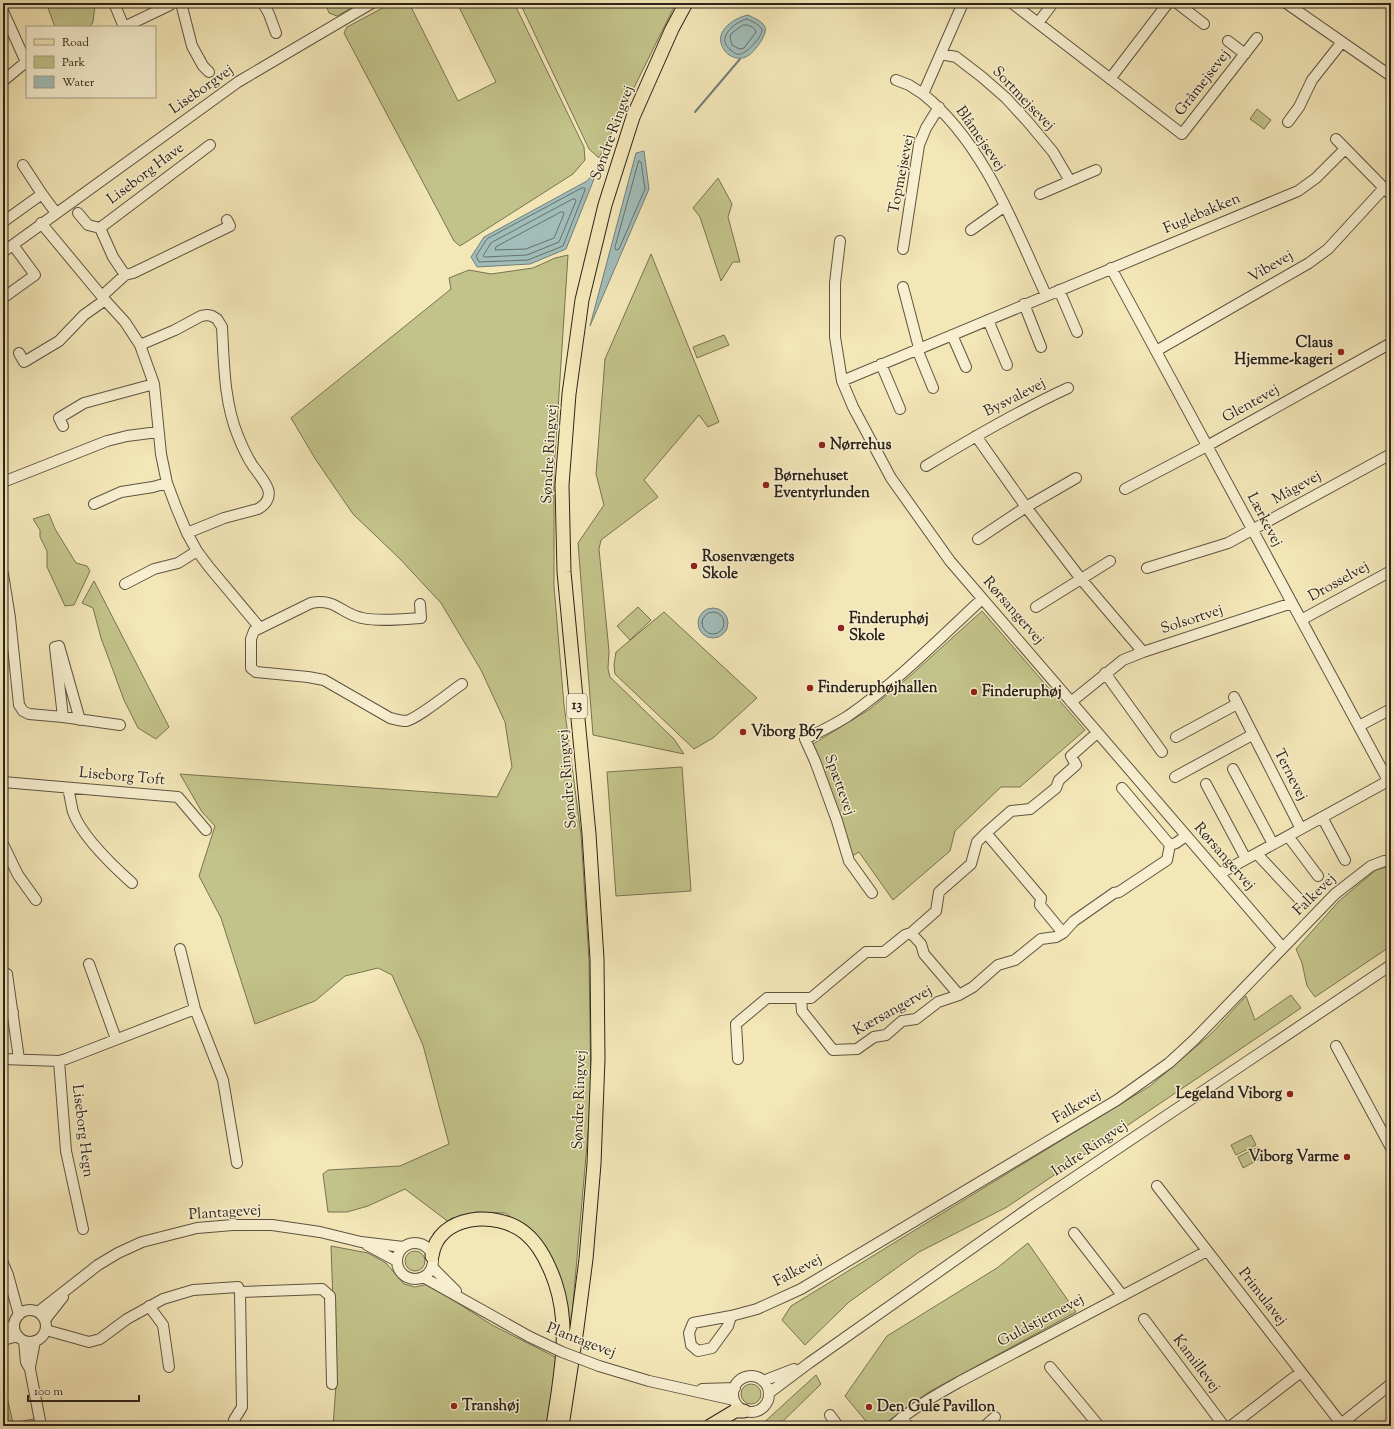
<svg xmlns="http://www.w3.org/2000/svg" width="1394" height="1429" font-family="'Sorts Mill Goudy',serif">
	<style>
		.green { fill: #c2c38a; stroke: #787352 }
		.water { fill: #a1bdb9; stroke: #737f79 }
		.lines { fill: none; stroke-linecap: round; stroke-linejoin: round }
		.shore { stroke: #67706a; stroke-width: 1 }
		.stream { stroke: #737f79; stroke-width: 2 }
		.minor-casing { stroke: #5e5441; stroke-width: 12 }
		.major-casing { stroke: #2d231a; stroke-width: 15 }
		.minor { stroke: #f7efd0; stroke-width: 10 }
		.major { stroke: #f3e6b7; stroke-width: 13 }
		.minor-bridge-casing { stroke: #5e5441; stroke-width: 12; stroke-linecap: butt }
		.minor-bridge { stroke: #f7efd0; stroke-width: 10 }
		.poi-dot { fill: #8f2418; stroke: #f7efd0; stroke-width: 1.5 }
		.labels { text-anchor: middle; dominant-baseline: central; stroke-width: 3; stroke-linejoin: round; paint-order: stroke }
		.shield { fill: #f7efd0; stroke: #6a6051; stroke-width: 1 }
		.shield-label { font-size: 14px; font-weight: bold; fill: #2d231a }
		.street-label { font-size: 15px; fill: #2d231a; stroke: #f7efd0 }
		.poi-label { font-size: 15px; font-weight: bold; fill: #2d231a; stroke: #f7efd0; text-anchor: start }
	</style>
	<rect width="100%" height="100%" fill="#f3e6b7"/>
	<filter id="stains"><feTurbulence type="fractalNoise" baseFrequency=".005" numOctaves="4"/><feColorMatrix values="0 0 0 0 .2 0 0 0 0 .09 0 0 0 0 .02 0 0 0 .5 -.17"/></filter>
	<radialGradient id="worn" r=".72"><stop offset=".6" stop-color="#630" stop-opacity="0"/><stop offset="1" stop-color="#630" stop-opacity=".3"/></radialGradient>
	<path class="green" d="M46,3H94L95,5L93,22L90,27H55Z
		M325,3H360L337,16L329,13Z
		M392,3H409L458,101L496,82L457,3H514L584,147L585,160L573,174L460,246L454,241L344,33L347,27Z
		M520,3H676L599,158L589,149Z
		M1257,109L1271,120L1264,129L1250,119Z
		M718,178L732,204L728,217L740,262H733L721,281L700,217L693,208Z
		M651,254L719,422L708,427L699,415L644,480L658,497L601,540L599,549L609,651L608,669L610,677L674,739L684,754L593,735L578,543L604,505L596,474L605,359Z
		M568,255L554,471V586L564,705L581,835L589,960L591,1099L571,1326L561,1285L531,1231L505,1213L476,1212L450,1223L405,1189L368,1206L347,1212H328L323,1174L328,1170L400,1166L449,1144L423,1045L392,975L378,968L345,976L315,1001L255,1024L221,918L199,876L215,826L202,812L180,774L497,797L512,767L505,722L481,670L441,603L400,559L353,514L316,460L291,418L451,289L449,278L469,270L491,274L533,268L555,258Z
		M724,335L729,345L697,358L693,347Z
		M49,514L55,529L76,563L87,566L90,571L74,605L65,606L47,567V551L40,537V530L33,519Z
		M94,581L169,727L156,739L138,728L124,700L101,638L93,608L82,603Z
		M638,607L651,620L630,640L617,626Z
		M982,611L1085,730L1020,787H1001L955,831L950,851L893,900L859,852L852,856L813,744L870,709L910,676Z
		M664,612L757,698L713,738L694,749L615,674L614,665L616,652Z
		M682,767L691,891L616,896L607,772Z
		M1387,867L1391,870V946L1315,997L1307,986L1302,963L1296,949L1339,901L1376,870Z
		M1291,995L1301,1008L1007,1207L919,1252L849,1302L805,1345L782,1320L791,1306L1150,1086L1212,1033L1246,996L1255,1020Z
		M1251,1135L1256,1145L1236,1155L1231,1145Z
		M1258,1147L1263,1157L1243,1168L1238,1157Z
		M1028,1243L1076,1312L929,1392L881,1426H870L845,1396L887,1336L997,1268Z
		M331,1246L368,1253L386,1263L404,1284L415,1287L428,1284L492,1325L557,1358L546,1426H333L336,1385Z
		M405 1261a10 10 0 1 1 20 0a10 10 0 1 1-20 0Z
		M816,1375L821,1384L778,1426H760Z
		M741 1394a10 10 0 1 1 20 0a10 10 0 1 1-20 0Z
		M3,1397H7L13,1423L33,1419L35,1426H3Z"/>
	<path class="water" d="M748,15C754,18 762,21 765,27C768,34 755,51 749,55C742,61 730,58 725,51C711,33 733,18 748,15Z
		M644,151L649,189L590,326L636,153Z
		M594,173V179L566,249L530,264L477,267L471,257L484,237L587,181Z
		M698 623a15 15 0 1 1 30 0a15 15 0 1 1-30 0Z"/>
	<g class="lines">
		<path class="shore" d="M747,19C751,21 761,25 762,30C763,36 746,54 740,54C737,55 734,53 732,51C714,39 734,22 747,19Z
			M743,25C748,24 755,27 756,32L744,48L739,49L732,45L730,37L731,34Z
			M639,161L641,162L645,189L619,249L616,250L615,248Z
			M582,188H585V190L563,246L528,260L479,262L476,256L487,239Z
			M573,199H575L576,201L559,242L527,255L485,257L483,256L491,243Z
			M561,212H563L564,214L554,238L526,249L495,250L496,247Z
			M702 623a11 11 0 1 1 22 0a11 11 0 1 1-22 0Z"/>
		<path class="stream" d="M695,112L740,59"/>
		<g class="minor-casing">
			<path id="minor" d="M114,3L124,27
				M181,3L192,46L203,66L209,72
				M263,3L269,14L276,33
				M1012,3L1182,134L1257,38
				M1177,3L1204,24
				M1286,3L1391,76
				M3,11L26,62L3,81
				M1038,23L1053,3
				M124,27L170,5L169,3
				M1228,41L1245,54
				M941,54L956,57L982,77L1006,98L1028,122L1053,152L1070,181
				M1110,79L1168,3
				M896,80L909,85L923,94L963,3
				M923,94C984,143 1014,226 1046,295
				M1288,122L1299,107L1312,80L1342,42
				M1336,139L1391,195
				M23,165L42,194
				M1040,194L1096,170
				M78,213L88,225L100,228L113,257L125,275
				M3,222L42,194L56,213
				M41,223L105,300L125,322L140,345L154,384L161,454L167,483L176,507L187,533L197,551L209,567L260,628
				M100,228L210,145
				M971,230L1005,206
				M840,241L835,283V337L842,381L853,407L891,478L950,561L1283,948
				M903,249L919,145L926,128L939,107
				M3,252L238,82L372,3
				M1111,268L1391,786
				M903,287L919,348
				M1059,290L1077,332
				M102,296L125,275L133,273L230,226L227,220
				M3,298L35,275L13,245
				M1024,304L1041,347
				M988,320L1007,365
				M952,335L966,367
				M140,345L175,330L201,316L207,315L212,316L217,319L222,327C224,363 224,402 238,436C242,446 247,457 253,466C258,473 265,481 268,489C271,498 265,505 258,509L224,518L187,533
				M917,349L933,388
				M1156,351L1309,263L1328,249L1384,188
				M19,353L24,362L59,341L84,315L105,300
				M881,364L900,409
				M842,381L1298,191L1316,178L1345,149
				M63,426L59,418L84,403L154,384
				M976,436L1026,507L1081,579L1143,652
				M926,466C972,438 1018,411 1068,388
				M3,482L107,441L127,436L158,432
				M1125,489L1207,446L1391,343
				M94,504L121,492L153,487L167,483
				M978,539L1026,507L1076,478
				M1147,568L1228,543L1391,454
				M3,574L10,618L19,705L23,711L29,714L63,717L120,725
				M125,584L154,569L178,563L197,551
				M420,604L421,618C403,619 380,622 362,618C341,614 336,598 311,603L254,631L251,639V668L256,672L308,677L324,680L390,718C395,719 400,721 406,721C417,719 450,692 462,684
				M1036,607L1110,561
				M1301,620L1391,571
				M1105,673L1162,752
				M1234,697L1301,829
				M1071,702L1123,660L1143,652L1292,603
				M63,717L55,647L59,646L80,720
				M1359,726L1391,709
				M1176,737L1237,704
				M1233,769L1273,844
				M1175,777L1252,735
				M3,782L178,797L206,830
				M1206,784L1246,859
				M68,788C70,796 71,804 73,812C82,837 113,866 132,883
				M1322,817L1345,860
				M986,833L1041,898L1040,905L1063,933
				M1288,836L1318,876
				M3,844L18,875L36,900
				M1170,845L1176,843L1186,836
				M1257,854L1300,900
				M1219,874L1388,781
				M872,893L849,861L837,821L815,761L805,739C819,732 834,725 848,716C897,682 939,639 982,599
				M911,933L921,944L924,954L959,995
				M180,949L195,1009L223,1080L237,1163
				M89,964L116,1039
				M3,976L7,974L19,1059
				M801,998L802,1011L833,1050L857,1049L874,1037L886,1035L902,1021L916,1019L938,1002L959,995L973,987L998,965L1015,960L1041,939L1056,937L1063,933L1074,921L1114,893L1119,892L1167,860L1170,845L1122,788
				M3,1013L13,1012
				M1336,1046L1391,1148
				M3,1059L59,1061L66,1059L195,1009
				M738,1059L736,1024L767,998H811L866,952H884L905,935L911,933L936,911L939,892L971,864L977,842L986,833L1011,811L1030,809L1056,788L1059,780L1076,765L1071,756L1097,733
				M59,1061L66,1151L83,1229
				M1157,1186L1343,1426
				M1074,1233L1122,1295
				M397 1261a18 18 0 1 1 36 0a18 18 0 1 1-36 0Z
				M367,1245L397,1261
				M3,1263L8,1275L19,1315
				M432,1266L436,1271L456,1291
				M423,1277L530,1337
				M240,1292L322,1289L330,1296L332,1384
				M149,1306L163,1325L169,1367
				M14 1326a16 16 0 1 1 32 0a16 16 0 1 1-32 0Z
				M38,1312L98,1265L118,1253L142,1242L197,1228L233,1225H272L320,1232L361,1242L403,1247
				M731,1316L728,1326L712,1348L698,1351L691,1345L689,1333L693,1323L731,1316L757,1309L801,1289L1117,1100L1169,1063L1194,1040L1335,894L1371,866L1384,861L1391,862
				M1144,1319L1224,1426
				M45,1320L63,1297
				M46,1330L89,1342L100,1339L127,1319L163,1299L193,1290L238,1287L240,1292L242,1407L234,1420L235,1426
				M3,1332L14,1325
				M3,1340L18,1336
				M24,1341L26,1362L30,1369L41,1426
				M599,1366L649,1381L734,1400
				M30,1367L35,1341
				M1050,1367L1099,1426
				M733 1394a18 18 0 1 1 36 0a18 18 0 1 1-36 0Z
				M763,1381L794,1369
				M702,1389L735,1388
				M769,1393L809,1363L1029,1208L1391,965
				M830,1415L838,1426
				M901,1418L909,1426
				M1341,1424L1391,1384
				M892,1426C913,1408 936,1395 959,1382L1207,1251
				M985,1426L995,1417
				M1231,1426L1301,1372"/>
		</g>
		<g class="major-casing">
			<path id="major" d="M432,1256C438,1214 497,1210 525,1233C540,1245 549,1265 555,1282C571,1328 560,1379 553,1426
				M562,1426L577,1328L586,1259L594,1164L598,1059L597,959L589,834L564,572L562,485L569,394L582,300L605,205L633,117L672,29L686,3
				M710,1426L735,1411H744"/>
		</g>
		<use href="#minor" class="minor"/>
		<use href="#major" class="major"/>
		<g class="minor-bridge-casing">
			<path id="minor-bridge" d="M530,1337L562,1352L599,1366"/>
		</g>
		<use href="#minor-bridge" class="minor-bridge"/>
	</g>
	<g class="poi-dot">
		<circle cx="1341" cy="352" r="4"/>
		<circle cx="822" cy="445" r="4"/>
		<circle cx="766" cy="485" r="4"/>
		<circle cx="694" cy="566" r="4"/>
		<circle cx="841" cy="628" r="4"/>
		<circle cx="810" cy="688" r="4"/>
		<circle cx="974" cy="692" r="4"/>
		<circle cx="743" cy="732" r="4"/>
		<circle cx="1290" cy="1094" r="4"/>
		<circle cx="1347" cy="1157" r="4"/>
		<circle cx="454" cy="1406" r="4"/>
		<circle cx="869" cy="1407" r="4"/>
	</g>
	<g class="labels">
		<rect class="shield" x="567" y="694" width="20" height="24" rx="3"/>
		<g class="shield-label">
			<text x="577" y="706">13</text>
		</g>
		<g class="street-label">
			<text transform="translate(1203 83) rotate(-52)">Gråmejsevej</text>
			<text transform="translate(202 90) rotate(-35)">Liseborgvej</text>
			<text transform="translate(1023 99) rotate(46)">Sortmejsevej</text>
			<text transform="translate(613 133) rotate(-70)">Søndre Ringvej</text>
			<text transform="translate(980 139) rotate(55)">Blåmejsevej</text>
			<text transform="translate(146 174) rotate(-37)">Liseborg Have</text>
			<text transform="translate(902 174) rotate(-79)">Topmejsevej</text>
			<text transform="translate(1202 214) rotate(-23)">Fuglebakken</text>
			<text transform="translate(1271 267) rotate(-30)">Vibevej</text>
			<text transform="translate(1015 398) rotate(-27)">Bysvalevej</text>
			<text transform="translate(1251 404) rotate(-29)">Glentevej</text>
			<text transform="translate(550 454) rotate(-87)">Søndre Ringvej</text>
			<text transform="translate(1297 488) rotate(-29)">Mågevej</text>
			<text transform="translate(1264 520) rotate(62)">Lærkevej</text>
			<text transform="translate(1339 582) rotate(-29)">Drosselvej</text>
			<text transform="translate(1013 611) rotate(49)">Rørsangervej</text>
			<text transform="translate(1192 620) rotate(-18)">Solsortvej</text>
			<text transform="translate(1290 775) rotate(63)">Ternevej</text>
			<text transform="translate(122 777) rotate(5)">Liseborg Toft</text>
			<text transform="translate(568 779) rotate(-95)">Søndre Ringvej</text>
			<text transform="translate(839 785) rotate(70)">Spættevej</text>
			<text transform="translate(1224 857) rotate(49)">Rørsangervej</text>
			<text transform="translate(1315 895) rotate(-44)">Falkevej</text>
			<text transform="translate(893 1011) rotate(-29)">Kærsangervej</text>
			<text transform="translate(580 1100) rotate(-88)">Søndre Ringvej</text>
			<text transform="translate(1077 1107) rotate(-30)">Falkevej</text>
			<text transform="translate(82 1131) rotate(83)">Liseborg Hegn</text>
			<text transform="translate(1090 1149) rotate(-34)">Indre Ringvej</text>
			<text transform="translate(225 1213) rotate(-4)">Plantagevej</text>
			<text transform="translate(798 1271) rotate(-28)">Falkevej</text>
			<text transform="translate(1262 1297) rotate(52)">Primulavej</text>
			<text transform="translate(1041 1321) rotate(-28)">Guldstjernevej</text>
			<text transform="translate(581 1341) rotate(21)">Plantagevej</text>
			<text transform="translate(1196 1364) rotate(53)">Kamillevej</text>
		</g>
		<g class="poi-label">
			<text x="1333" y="343" text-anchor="end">Claus<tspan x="1333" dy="17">Hjemme-kageri</tspan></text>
			<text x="830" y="445">Nørrehus</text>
			<text x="774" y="476">Børnehuset<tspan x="774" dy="17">Eventyrlunden</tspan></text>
			<text x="702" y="557">Rosenvængets<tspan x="702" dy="17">Skole</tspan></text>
			<text x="849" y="619">Finderuphøj<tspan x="849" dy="17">Skole</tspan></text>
			<text x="818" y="688">Finderuphøjhallen</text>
			<text x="982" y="692">Finderuphøj</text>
			<text x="751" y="732">Viborg B67</text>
			<text x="1282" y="1094" text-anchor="end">Legeland Viborg</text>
			<text x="1339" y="1157" text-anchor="end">Viborg Varme</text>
			<text x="462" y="1406">Transhøj</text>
			<text x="877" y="1407">Den Gule Pavillon</text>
		</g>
	</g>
	<rect width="1394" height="1429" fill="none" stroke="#f3e6b7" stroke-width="16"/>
	<rect x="4" y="4" width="1386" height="1421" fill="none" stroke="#2d231a" stroke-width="2"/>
	<rect x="8" y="8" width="1378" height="1413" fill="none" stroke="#2d231a"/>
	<rect x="26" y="26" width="130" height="72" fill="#f7efd0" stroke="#a69d87"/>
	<rect x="34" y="39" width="20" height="6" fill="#f3e6b7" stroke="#a69d87"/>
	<text x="62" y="46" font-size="12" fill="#2d231a">Road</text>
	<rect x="34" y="56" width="20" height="12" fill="#c2c38a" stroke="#a69d87"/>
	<text x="62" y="66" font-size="12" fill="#2d231a">Park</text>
	<rect x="34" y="76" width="20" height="12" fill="#a1bdb9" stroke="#a69d87"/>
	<text x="62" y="86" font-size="12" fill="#2d231a">Water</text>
	<path d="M28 1395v6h111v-6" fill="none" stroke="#2d231a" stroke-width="2"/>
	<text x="34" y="1395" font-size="12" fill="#2d231a" stroke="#f7efd0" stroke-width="3" paint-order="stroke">100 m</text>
	<rect width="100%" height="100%" filter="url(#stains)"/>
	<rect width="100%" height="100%" fill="url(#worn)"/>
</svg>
